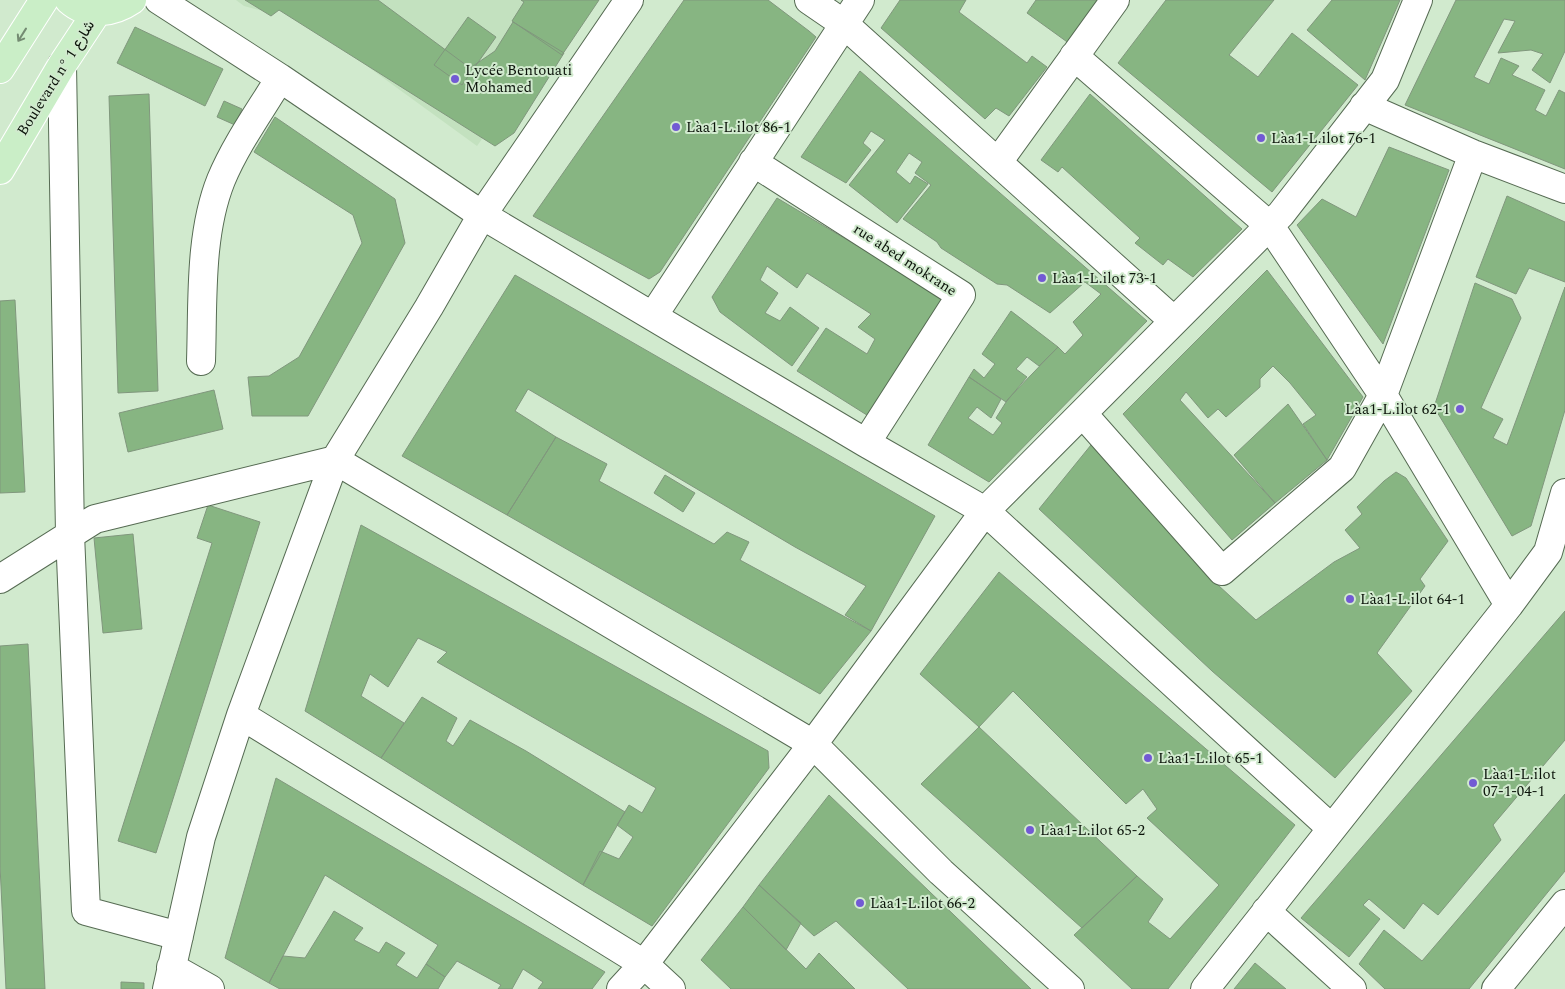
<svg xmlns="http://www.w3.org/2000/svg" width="1565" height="989" font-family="Spectral,Vazirmatn,serif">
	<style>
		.built { fill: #c3e1bf }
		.building { fill: #87b582; stroke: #80977d }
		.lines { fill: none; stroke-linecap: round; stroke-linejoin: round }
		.minor-casing { stroke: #566b53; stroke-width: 30 }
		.major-casing { stroke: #fff; stroke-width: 30 }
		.minor { stroke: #fff; stroke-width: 28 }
		.major { stroke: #caeec7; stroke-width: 28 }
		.oneway { stroke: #748b72 }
		.poi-dot { fill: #725ad4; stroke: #d1eace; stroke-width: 2 }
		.labels { text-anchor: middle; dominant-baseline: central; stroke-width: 4; stroke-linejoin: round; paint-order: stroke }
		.poi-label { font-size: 15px; fill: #0b130a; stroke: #d1eace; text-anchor: start }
		.street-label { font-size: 15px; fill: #0b130a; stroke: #d1eace }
	</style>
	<rect width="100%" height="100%" fill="#d1eace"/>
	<path class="built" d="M236,0H581L477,146L287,8L263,11L244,6Z"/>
	<path class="building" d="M245,0H378L470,68L495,51L513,22L564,53L514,133L495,146L279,10L271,16Z
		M521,0H599L562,55L512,21L524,2Z
		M684,0H768L809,31L816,37L660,272L649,279L533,216Z
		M900,0H966L959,12L1027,63L1032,56L1047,67L1009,116L996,108L985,119L881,28Z
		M1036,0H1102L1070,44L1027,13Z
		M1166,0H1274L1229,55L1258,77L1292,33L1358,85L1272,192L1118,63Z
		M1332,0H1400L1365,80L1307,30Z
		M1456,0H1565V51L1550,83L1532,70L1543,54L1531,50L1498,53L1515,21L1504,19L1474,77L1489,84L1501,58L1519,66L1512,75L1545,90L1535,110L1546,116L1559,90L1565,93V169L1405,105Z
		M468,17L496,37L462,85L434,65Z
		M135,27L223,69L205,106L117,63Z
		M860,71L1147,321L989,482L928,445L969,377L1001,399L991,418L977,407L968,418L993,435L1002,423L996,418L1008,399L1058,347L1065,354L1083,335L1073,322L1101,294L1085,282L1050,313L1007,285L997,284L941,248L937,242L903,219L931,185L915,173L922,162L909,153L896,172L910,184L915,176L928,184L897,223L849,185L885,140L871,131L863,143L871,150L846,183L801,157Z
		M149,94L158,391L118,393L109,96Z
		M1090,94L1242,229L1193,277L1168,259L1163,265L1135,243L1140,238L1062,167L1058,172L1041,160Z
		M224,101L242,109L235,125L217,117Z
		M275,117L395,199L405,243L308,416H252L248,377L269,376L299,357L362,243L353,215L254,152Z
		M1389,147L1449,170L1383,344L1297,225L1322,199L1356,217Z
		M1507,196L1565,222V282L1529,268L1516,294L1476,277Z
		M777,198L943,297L870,417L797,371L826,328L867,354L875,339L858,327L871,314L807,273L797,288L767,266L760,280L778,293L765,313L780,321L790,307L819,328L792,366L720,312L712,297Z
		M1267,270L1363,397L1327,460L1303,424L1316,415L1290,383L1273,366L1260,379V387L1226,417L1218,409L1208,418L1186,392L1180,400L1275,503L1232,540L1123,414Z
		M515,275L935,516L871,631L845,615L866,586L795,547L528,389L515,411L556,437L507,515L402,456Z
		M1475,283L1512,299L1521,318L1481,408L1503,419L1493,438L1507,445L1565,287V410L1531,526L1512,536L1434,407Z
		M15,300L25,492L0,493V301Z
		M1011,311L1058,347L1039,366L1027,357L1016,369L1027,377L1006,402L969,377L974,369L984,378L995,364L982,354Z
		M214,390L223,429L128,452L119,413Z
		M1288,404L1327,460L1275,503L1234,455Z
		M556,437L607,464L599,481L714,544L727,532L749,542L740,560L871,631L820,694L507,515Z
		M1091,445L1218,585L1256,620L1334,562L1360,548L1345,530L1362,514L1357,507L1384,481L1396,472L1406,478L1448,541L1420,579L1425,586L1377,653L1412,691L1335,778L1212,671L1039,509Z
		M665,475L695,493L683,512L654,493Z
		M208,505L260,522L156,853L118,841L212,543L197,538Z
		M361,525L768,751L769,768L652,926L583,885L600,851L619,859L633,837L617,825L629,805L642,813L656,788L437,662L447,652L418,638L388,687L370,674L361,696L404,723L381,758L305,711Z
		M133,534L142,629L103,633L94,538Z
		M999,572L1295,825L1168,989H1132L1074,935L1137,876L1163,899L1148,922L1170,939L1219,885L1147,818L1157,809L1143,789L1126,804L1013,691L979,727L920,674Z
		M1565,611V740L1493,825L1501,840L1438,915L1423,903L1404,929L1369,899L1363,905L1380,919L1349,957L1301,918Z
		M28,644L45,989H6L0,866V646Z
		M422,697L457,718L446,741L453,746L470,720L526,751L625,812L583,885L381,758Z
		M979,727L1137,876L1082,928L921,784Z
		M276,778L605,972L592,989H538L543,982L523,969L512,989H498L501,985L457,961L445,977L426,964L438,945L325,875L269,983L225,958Z
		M1565,794V871L1469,989H1385L1359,964L1384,930L1422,961Z
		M829,795L1031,989H908L836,921L814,936L759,885Z
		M759,885L801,923L786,950L743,907Z
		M743,907L806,969L819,953L855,989H731L701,960Z
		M334,911L363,928L354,940L379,953L386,942L405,953L396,965L417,978L426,964L445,977L438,989H280L269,983L283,956L305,958Z
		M1255,963L1286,989H1234Z
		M121,982L144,983V989H121Z"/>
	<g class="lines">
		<g class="minor-casing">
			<path id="minor" d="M159,0L280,78L482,215L866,443L985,511L1331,828
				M809,0L844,24L1174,321
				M1074,56L1270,226L1383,395L1509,605
				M62,65L70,534L86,911L179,936
				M1364,106L1473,154L1565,189
				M753,162L961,295L866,443
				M998,162L1115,0
				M653,316L860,0
				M201,361C203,303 199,235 221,180C236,144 260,111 280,78
				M1083,414L1222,571L1342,468L1383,395L1473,154
				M0,579L95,519L335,460L813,744L941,872L1070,989
				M241,715L644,964L671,989
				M1266,911L1352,989
				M171,967L210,989
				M167,989L201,837L241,715L335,460L429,307L482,215L629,0
				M621,989L644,964L813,744L985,511L1281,214L1385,80L1418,0
				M1205,989L1509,605L1548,552L1565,493
				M1496,989L1565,904"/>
		</g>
		<g class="major-casing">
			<path id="major" d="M69,0C88,17 113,13 132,0
				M0,69L44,0
				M0,170L62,65L97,12"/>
		</g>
		<use href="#minor" class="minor"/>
		<use href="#major" class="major"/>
	</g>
	<defs><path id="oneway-shaft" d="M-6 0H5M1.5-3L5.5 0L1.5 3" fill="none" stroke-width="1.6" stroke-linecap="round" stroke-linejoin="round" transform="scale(1.25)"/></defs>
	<use class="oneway" href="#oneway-shaft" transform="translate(22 35) rotate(122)"/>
	<g class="poi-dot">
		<circle cx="455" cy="79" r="5"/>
		<circle cx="676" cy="127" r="5"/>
		<circle cx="1261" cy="138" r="5"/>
		<circle cx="1042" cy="278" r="5"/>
		<circle cx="1460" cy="409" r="5"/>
		<circle cx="1350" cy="599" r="5"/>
		<circle cx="1148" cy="758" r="5"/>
		<circle cx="1473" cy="783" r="5"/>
		<circle cx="1030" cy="830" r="5"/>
		<circle cx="860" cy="903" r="5"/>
	</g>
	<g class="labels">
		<g class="poi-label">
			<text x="465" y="70">Lycée Bentouati<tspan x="465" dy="17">Mohamed</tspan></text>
			<text x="686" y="127">Làa1-L.ilot 86-1</text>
			<text x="1271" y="138">Làa1-L.ilot 76-1</text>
			<text x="1052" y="278">Làa1-L.ilot 73-1</text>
			<text x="1450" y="409" text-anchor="end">Làa1-L.ilot 62-1</text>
			<text x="1360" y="599">Làa1-L.ilot 64-1</text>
			<text x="1158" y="758">Làa1-L.ilot 65-1</text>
			<text x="1483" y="774">Làa1-L.ilot<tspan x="1483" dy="17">07-1-04-1</tspan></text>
			<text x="1040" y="830">Làa1-L.ilot 65-2</text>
			<text x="870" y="903">Làa1-L.ilot 66-2</text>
		</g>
		<g class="street-label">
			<text transform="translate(56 78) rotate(-58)">Boulevard n° شارع 1</text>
			<text transform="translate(905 260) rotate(33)">rue abed mokrane</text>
		</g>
	</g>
</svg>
